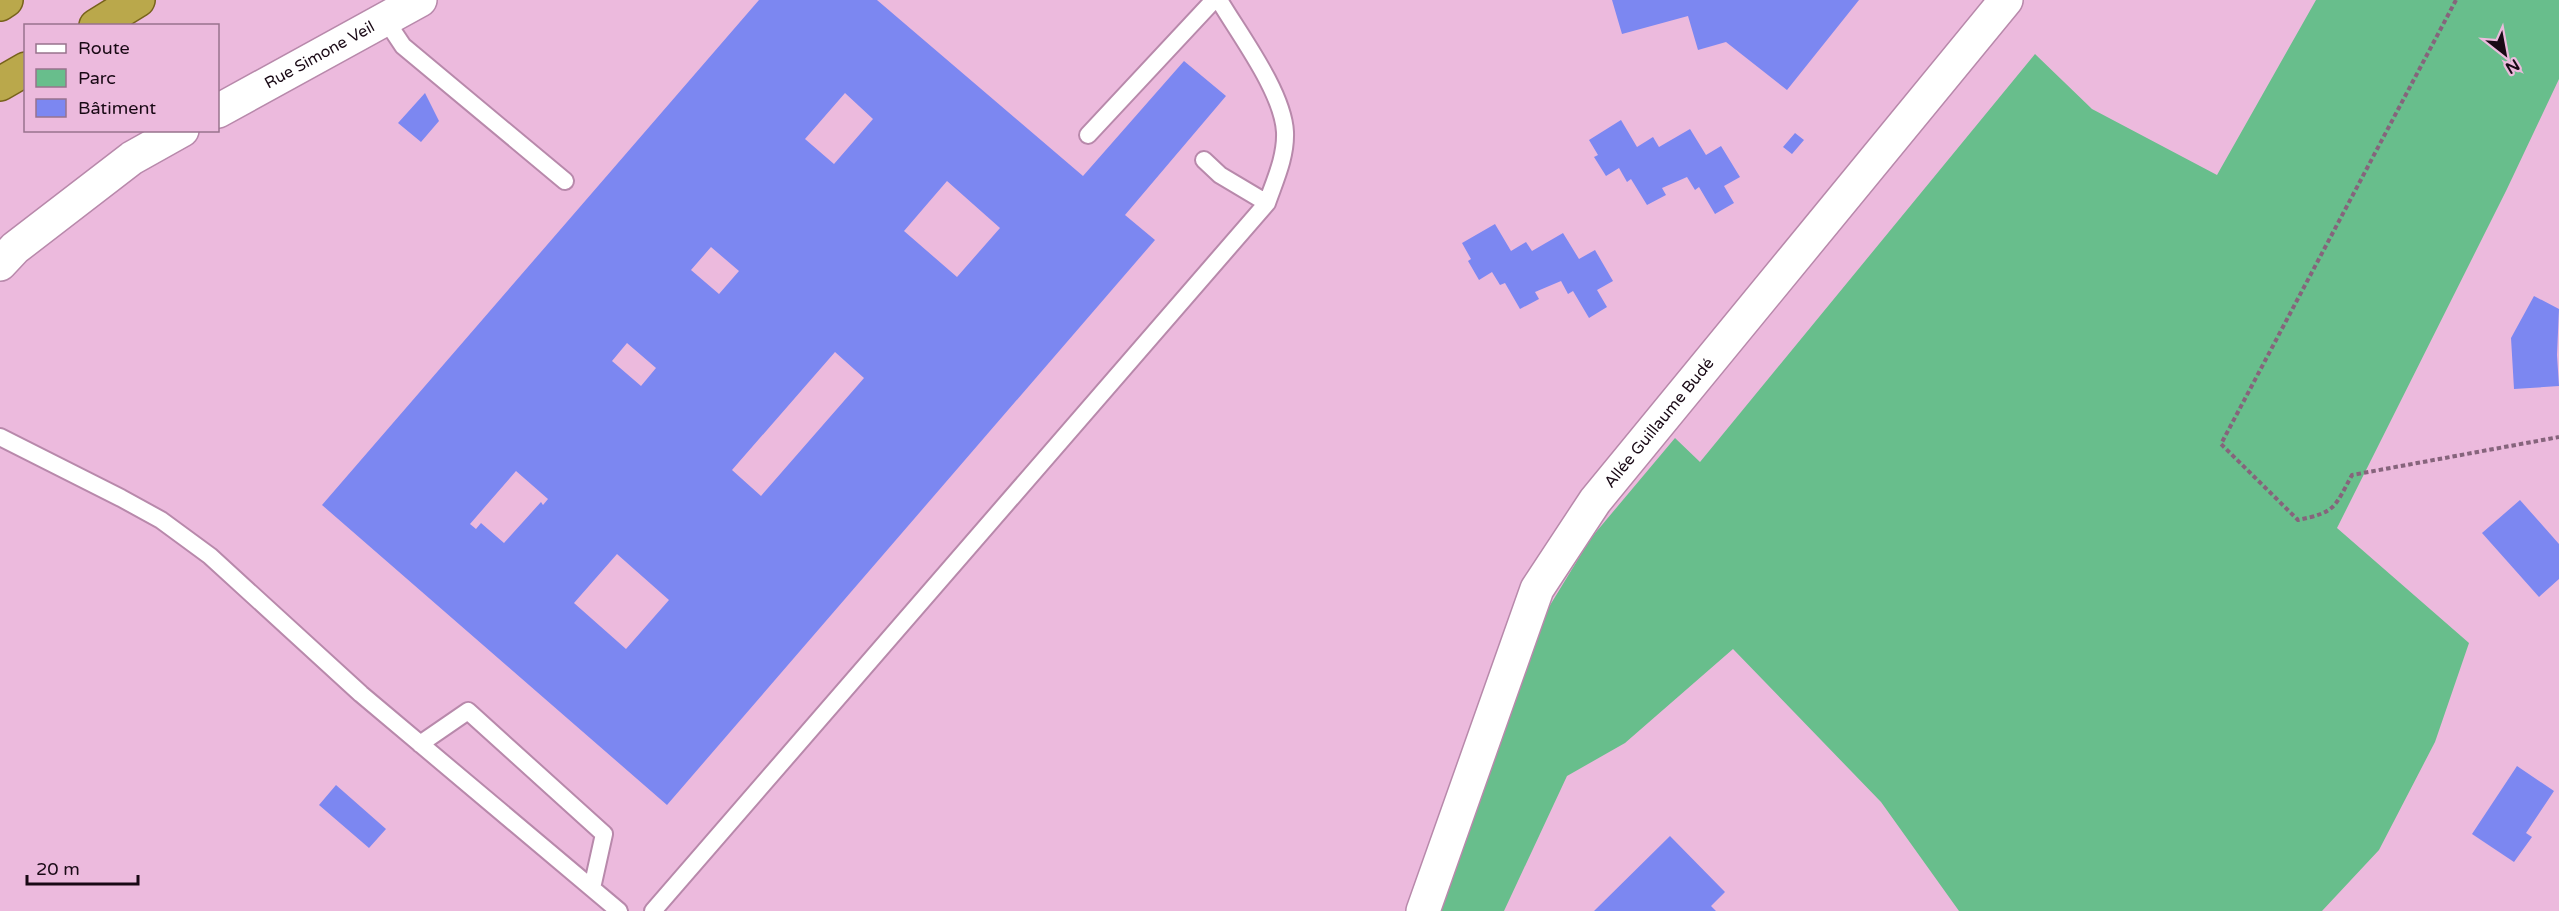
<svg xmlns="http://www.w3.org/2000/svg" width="2559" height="911" font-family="'Varela Round',sans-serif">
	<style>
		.green { fill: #68be8c }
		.building { fill: #7c87f1; fill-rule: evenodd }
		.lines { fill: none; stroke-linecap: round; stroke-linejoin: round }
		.service-casing { stroke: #b889ab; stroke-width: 20 }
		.minor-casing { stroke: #b889ab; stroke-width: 36 }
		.trunk-casing { stroke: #77621b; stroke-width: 36 }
		.path { stroke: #86647c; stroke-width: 4; stroke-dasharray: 4.5 3; stroke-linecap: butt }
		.service { stroke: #fff; stroke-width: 16 }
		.minor { stroke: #fff; stroke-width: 33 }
		.trunk { stroke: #baa84b; stroke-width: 33 }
		.labels { text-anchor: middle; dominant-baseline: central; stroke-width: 4.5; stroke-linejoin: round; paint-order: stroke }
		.street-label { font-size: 16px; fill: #190915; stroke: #ecbadd }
	</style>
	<rect width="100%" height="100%" fill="#ecbadd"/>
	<path class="green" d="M2316,0H2559V79L2506,191L2337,528L2469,643L2435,742L2379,850L2322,911H1959L1881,802L1733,649L1625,743L1567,776L1504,911H1434L1527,643L1591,538L1675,438L1700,462L2035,54L2092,109L2217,175Z"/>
	<path class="building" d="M759,0H877L1083,176L1184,61L1226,96L1125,215L1155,240L667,805L322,505ZM845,93L873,119L834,164L805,139ZM947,181L1000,228L957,277L904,231ZM711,247L739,271L719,294L691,270ZM627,343L656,368L641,386L612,361ZM835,352L864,378L761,496L732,470ZM516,471L548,499L543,505L541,502L504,543L481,523L476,529L470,524ZM617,554L669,600L626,649L574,603Z
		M1612,0H1859L1787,90L1726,42L1698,50L1688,16L1622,34Z
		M425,93L439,121L421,142L398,123Z
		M1621,120L1637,147L1653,137L1659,147L1690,129L1706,155L1721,146L1740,177L1724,186L1734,203L1715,214L1699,187L1695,190L1687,177L1662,188L1666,195L1647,205L1631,179L1627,182L1619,168L1606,176L1594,157L1598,155L1589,140Z
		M1795,133L1804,140L1792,154L1783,147Z
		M1495,224L1511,251L1526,242L1532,251L1563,233L1579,259L1595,250L1613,281L1597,290L1607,307L1589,318L1573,291L1568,294L1561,281L1535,292L1539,299L1520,309L1505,283L1500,285L1492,272L1479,280L1468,261L1471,259L1462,243Z
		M2534,296L2559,309L2557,355L2559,386L2514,389L2511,338Z
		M2520,500L2559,544V579L2539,597L2482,533Z
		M2517,766L2554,791L2526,833L2532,837L2514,862L2472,834Z
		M336,785L386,829L369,848L319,805Z
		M1670,836L1725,892L1711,906L1716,911H1594Z"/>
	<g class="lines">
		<g class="service-casing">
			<path id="service" d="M385,19L403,46L565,181
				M1088,135L1214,0
				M1204,160L1220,175L1267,203
				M0,437L121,498L161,520L210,556L361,694L619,911
				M420,744L468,711L604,834L592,888
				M653,911L1267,203C1275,180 1286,157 1285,132C1283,92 1239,34 1219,0"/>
		</g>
		<g class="minor-casing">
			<g id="minor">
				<path id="s1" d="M218,111L420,0"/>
				<path d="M0,264L15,248L132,158L182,130"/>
				<path id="s2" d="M1423,911L1537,589L1595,501L2006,0"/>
			</g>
		</g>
		<g class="trunk-casing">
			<path id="trunk" d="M0,4L6,0
				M96,26L138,0
				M0,84L26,69"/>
		</g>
		<path class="path" d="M2456,0L2221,444L2298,520C2336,512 2334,508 2352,475L2559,437"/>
		<use href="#service" class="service"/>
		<use href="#minor" class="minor"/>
		<use href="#trunk" class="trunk"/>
	</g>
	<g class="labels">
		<g class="street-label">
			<text stroke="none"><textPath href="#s1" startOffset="116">Rue Simone Veil</textPath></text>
			<text stroke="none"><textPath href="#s2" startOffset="548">Allée Guillaume Budé</textPath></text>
		</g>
	</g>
	<rect x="24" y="24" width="195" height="108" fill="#ecbadd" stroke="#98738d" stroke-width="1.5"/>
	<rect x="36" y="44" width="30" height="9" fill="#ffffff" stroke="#98738d" stroke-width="1.5"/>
	<text x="78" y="54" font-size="18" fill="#190915">Route</text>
	<rect x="36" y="69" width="30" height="18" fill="#68be8c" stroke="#98738d" stroke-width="1.5"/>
	<text x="78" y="84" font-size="18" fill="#190915">Parc</text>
	<rect x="36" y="99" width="30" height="18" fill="#7c87f1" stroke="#98738d" stroke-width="1.5"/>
	<text x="78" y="114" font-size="18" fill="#190915">Bâtiment</text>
	<g transform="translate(2505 54) rotate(149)" stroke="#ecbadd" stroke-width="4.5" paint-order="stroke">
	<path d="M0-4.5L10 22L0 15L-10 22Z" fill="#190915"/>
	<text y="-9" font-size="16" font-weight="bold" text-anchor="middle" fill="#190915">N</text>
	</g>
	<path d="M27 875v9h111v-9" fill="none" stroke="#190915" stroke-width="3"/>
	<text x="36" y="875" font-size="18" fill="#190915" stroke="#ecbadd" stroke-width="4.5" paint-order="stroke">20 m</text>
</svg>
